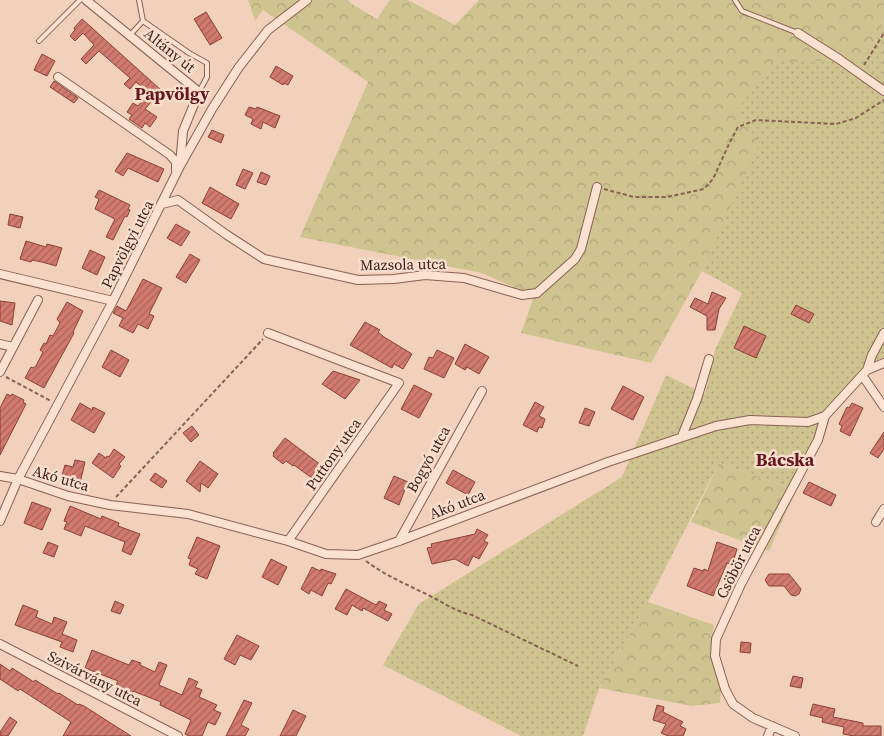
<svg xmlns="http://www.w3.org/2000/svg" width="884" height="736" font-family="'Source Serif 4',serif">
	<style>
		.grass { fill: url(#grass-dots) }
		.forest { fill: url(#forest-crowns) }
		.building { fill: url(#building-hatch); stroke: #8a4038 }
		.lines { fill: none; stroke-linecap: round; stroke-linejoin: round }
		.service-casing { stroke: #896054; stroke-width: 6 }
		.minor-casing { stroke: #896054; stroke-width: 10 }
		.path { stroke: #896054; stroke-width: 2; stroke-dasharray: 4 2.5; stroke-linecap: butt }
		.service { stroke: #fbe1cf; stroke-width: 4 }
		.minor { stroke: #fbe1cf; stroke-width: 8 }
		.labels { text-anchor: middle; dominant-baseline: central; stroke-width: 5; stroke-linejoin: round; paint-order: stroke }
		.street-label { font-size: 15px; fill: #371f1a; stroke: #f8decb }
		.quarter-label { font-size: 18px; font-weight: bold; fill: #66161d; stroke: #f8decb }
	</style>
	<defs>
		<pattern id="grass-dots" width="8" height="8" patternUnits="userSpaceOnUse" patternTransform="scale(1.25)"><rect width="8" height="8" fill="#cfc38f"/><path d="M2 2h.1M6 6h.1" fill="none" stroke="#b2a77b" stroke-width="1.8" stroke-linecap="round"/></pattern>
		<pattern id="forest-crowns" width="20" height="18" patternUnits="userSpaceOnUse" patternTransform="scale(1.25)"><rect width="20" height="18" fill="#cfc38f"/><path d="M2 6a3 3 0 1 1 6 0M12 15a3 3 0 1 1 6 0" fill="none" stroke="#b2a77b"/></pattern>
		<pattern id="building-hatch" width="6" height="6" patternUnits="userSpaceOnUse" patternTransform="scale(1.25)"><rect width="6" height="6" fill="#d27a6e"/><path d="M-1 1l2-2M0 6l6-6M5 7l2-2" fill="none" stroke="#ab635a"/></pattern>
	</defs>
	<rect width="100%" height="100%" fill="#f1d1bb"/>
	<path class="grass" d="M884,22V368L869,374L828,420L796,490L719,463L648,602L599,688L583,736H521L383,665L419,604L622,477L666,375L705,394L715,350L742,293L702,271L711,248L733,112L778,62H814L869,57Z"/>
	<path class="forest" d="M248,0H348L350,3L377,19L390,0H408L455,25L479,0H884V22L869,57L814,62H778L734,112L760,142L702,271L651,363L521,333L534,296L482,273L300,237L368,82L263,10L255,21Z
		M719,463L796,490L769,551L691,522Z
		M648,602L714,625L711,653L721,692L720,703L692,706L599,688Z"/>
	<path class="building" d="M206,12L222,38L210,45L194,19Z
		M82,19L161,90L145,109L157,117L150,127L145,123L142,128L129,119L132,115L127,112L133,103L138,106L149,93L136,82L130,89L124,84L130,78L99,51L86,64L81,59L94,45L83,33L75,41L70,36L75,30L74,28Z
		M42,54L55,61L47,76L34,70Z
		M276,66L293,76L288,85L284,83L283,85L270,77Z
		M54,81L78,98L74,103L50,87Z
		M249,107L256,109L257,107L280,116L275,128L263,122L261,129L251,124L253,119L245,115Z
		M212,130L224,135L221,143L208,137Z
		M127,153L164,169L158,182L128,168L123,176L115,171Z
		M243,169L253,173L245,189L236,185Z
		M261,172L270,176L266,185L257,182Z
		M210,187L239,204L231,219L202,203Z
		M99,190L130,205L128,209L130,210L127,217L125,216L113,240L106,237L115,219L95,209L99,199L95,197Z
		M10,214L23,217L20,228L8,225Z
		M176,224L190,232L181,246L167,238Z
		M26,241L46,247L47,244L62,248L56,266L42,262L32,260L31,262L20,259Z
		M90,250L105,257L97,275L82,268Z
		M190,254L200,260L186,283L176,277Z
		M143,279L162,288L149,314L154,316L148,329L138,324L133,333L119,326L123,318L113,313L117,306L126,311Z
		M712,292L726,298L719,309L715,330H707V316L690,307L695,298L708,304Z
		M0,301L15,303L12,325L0,321Z
		M67,302L83,311L73,332L74,333L44,388L25,378L31,367L33,368L36,366L43,352L40,350L44,343L46,344L50,335L53,336L60,323L57,319Z
		M796,305L814,314L809,323L791,314Z
		M365,322L380,330L378,332L384,337L412,354L403,369L394,364L392,368L350,345Z
		M744,326L766,336L756,358L734,348Z
		M465,344L489,357L479,374L467,367L465,370L455,364Z
		M111,350L129,360L120,377L102,367Z
		M437,350L454,358L444,378L424,369L429,357L433,358Z
		M333,371L360,380L345,399L322,384Z
		M414,385L432,394L419,418L401,409Z
		M623,386L644,397L633,420L611,409Z
		M7,394L11,396L12,394L24,400L23,402L26,404L0,455V408Z
		M535,402L544,407L539,416L545,419L542,428L539,427L537,432L523,425Z
		M80,403L92,410L93,407L105,413L94,433L71,420Z
		M852,403L863,408L850,436L840,431L842,426L839,424L847,407L849,408Z
		M585,408L595,412L589,426L579,423Z
		M192,426L199,435L191,442L183,433Z
		M884,432V449L878,458L870,453Z
		M285,438L325,468L316,481L294,465L293,466L286,461L283,464L273,456L274,454L273,453Z
		M114,449L125,457L119,464L121,466L113,478L92,463L99,453L106,458L107,456L109,457Z
		M75,460L85,462L79,487L60,482L65,465L73,467Z
		M200,461L218,474L208,488L201,483L200,492L186,481Z
		M453,470L475,482L468,495L446,483Z
		M155,473L167,481L162,488L150,480Z
		M394,476L408,482L399,505L384,498Z
		M809,482L836,495L831,506L803,493Z
		M32,502L51,509L42,530L24,523Z
		M70,506L101,519L102,516L119,523L118,526L140,534L131,555L122,551L125,542L85,526L81,536L64,529L67,522L64,521Z
		M477,529L488,535L484,541L488,543L479,559L473,556L468,566L455,559L432,564L427,548L432,547L431,544L475,534Z
		M197,537L220,546L207,579L195,574L198,569L189,565L191,559L188,558Z
		M48,542L58,546L54,557L43,553Z
		M717,542L737,549L732,565L727,563L713,596L687,586L694,568L703,571L704,569L708,571Z
		M271,559L287,567L278,585L262,577Z
		M312,567L320,571L321,569L336,574L331,584L328,583L322,596L311,590L309,594L301,589Z
		M769,574H789L801,589L799,594L795,596L791,595L784,586H769L765,580Z
		M346,589L376,605L379,601L387,605L384,610L392,614L388,621L363,608L362,611L352,605L347,615L335,609Z
		M115,601L124,605L120,614L111,611Z
		M23,605L38,611L36,617L52,624L54,617L67,622L62,634L77,640L73,652L60,647L62,642L15,625Z
		M237,635L259,646L251,660L240,655L235,665L224,659Z
		M741,642L751,643L750,653L740,652Z
		M92,650L129,665L132,660L141,663L140,665L155,672L159,662L167,665L159,685L182,695L189,678L198,682L195,687L202,690L199,697L217,705L214,710L221,713L215,725L208,722L202,736H189L185,734L191,720L160,705L161,702L133,691L132,693L115,687L118,681L85,668Z
		M0,664L10,671L12,668L34,682L35,680L58,694L59,693L78,705L79,704L84,706L131,736H63L71,722L20,689L18,691L0,679Z
		M793,676L803,678L801,688L790,686Z
		M244,700L252,703L241,725L249,729L245,736H226Z
		M813,704L835,709L833,717L863,723V726H881V736H854L843,734L844,727L822,722L823,718L810,715Z
		M657,705L664,707L663,712L683,722L680,726L686,729L683,736H668L661,733L666,724L653,720Z
		M293,710L306,716L296,736H280Z
		M10,717L17,722L8,736H0V732Z"/>
	<g class="lines">
		<g class="service-casing">
			<path id="service" d="M139,0L143,21L189,53L207,63V77L199,92
				M735,0L742,11L798,33
				M130,35L143,21
				M39,41L80,0"/>
		</g>
		<g class="minor-casing">
			<path id="minor" d="M86,0L199,92L183,131L180,164
				M798,33L839,59L884,91
				M58,77L170,155L176,162V170
				M162,204L178,200L227,235L264,259L358,280L394,279L425,275L464,278L522,295L537,293L575,259L581,249L597,187
				M0,274L113,301
				M268,333L399,383L288,541
				M0,344L13,347
				M867,370L872,355L884,333
				M0,372L38,300
				M862,375L884,407
				M682,436L697,399L709,359
				M0,476L18,479L68,496L110,505L188,514L288,541L326,554L358,555L399,541L608,462L716,426L750,420L808,422L825,416L867,370L884,363
				M0,521L18,479L113,301L180,166L212,109L239,67L268,30L307,0
				M876,522L884,509
				M399,541L482,391
				M0,644L178,736
				M768,736L772,726
				M795,736L753,718L733,704L725,689L715,656L716,639L741,584L818,440L825,416"/>
		</g>
		<path class="path" d="M864,65L884,33
			M604,189L634,197H667L704,189L713,179L729,144L738,127L756,120L836,124L856,118L884,100
			M6,377L51,401
			M116,497L263,339
			M366,561C386,576 408,585 430,596C446,604 455,611 472,615L578,666"/>
		<use href="#service" class="service"/>
		<use href="#minor" class="minor"/>
	</g>
	<g class="labels">
		<g class="street-label">
			<text transform="translate(170 50) rotate(39)">Altány út</text>
			<text transform="translate(127 244) rotate(-63)">Papvölgyi utca</text>
			<text transform="translate(403 264) rotate(-1)">Mazsola utca</text>
			<text transform="translate(333 454) rotate(-55)">Puttony utca</text>
			<text transform="translate(428 459) rotate(-61)">Bogyó utca</text>
			<text transform="translate(61 478) rotate(16)">Akó utca</text>
			<text transform="translate(457 504) rotate(-21)">Akó utca</text>
			<text transform="translate(738 562) rotate(-63)">Csöbör utca</text>
			<text transform="translate(95 678) rotate(27)">Szivárvány utca</text>
		</g>
		<g class="quarter-label">
			<text x="172" y="93">Papvölgy</text>
			<text x="785" y="459">Bácska</text>
		</g>
	</g>
</svg>
